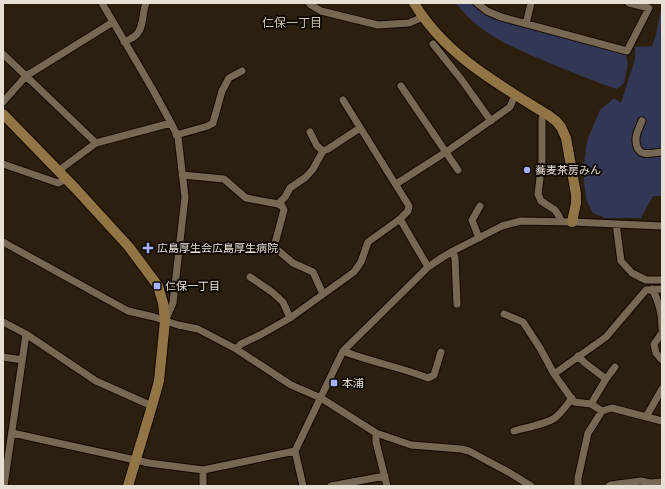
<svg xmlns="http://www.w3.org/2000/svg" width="665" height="489" font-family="'PT Sans','Noto Sans JP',sans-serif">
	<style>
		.green { fill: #323755 }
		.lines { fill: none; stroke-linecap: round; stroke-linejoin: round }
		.street-casing { stroke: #140800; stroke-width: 9 }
		.secondary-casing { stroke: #140800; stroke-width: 12 }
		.street { stroke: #776853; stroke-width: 7 }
		.secondary { stroke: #927545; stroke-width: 10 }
		.poi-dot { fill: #a5b1fc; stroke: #100a04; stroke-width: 1.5 }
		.labels { text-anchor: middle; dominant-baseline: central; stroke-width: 4; stroke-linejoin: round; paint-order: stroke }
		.poi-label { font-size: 11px; fill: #e7dfd3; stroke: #100a04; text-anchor: start }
		.neighbourhood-label { font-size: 12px; fill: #d4c3ad; stroke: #100a04 }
	</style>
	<rect width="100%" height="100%" fill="#2c1f0d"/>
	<path class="green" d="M456,3H472L487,14L502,20L626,55L628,64L624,83L617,89C595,82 575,73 554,65C518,50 479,35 456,3Z
		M662,4V196H653L641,218H605L593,213L586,199L583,172L587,141L600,110L614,98L621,103L635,59V47L652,46L656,35Z"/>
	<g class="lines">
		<g class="street-casing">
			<path id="street" d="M102,3L153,90L171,123L178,137L185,197L173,303L165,321
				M309,3L311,5L321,11L378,25L409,23L423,17
				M477,3L487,11L501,17L627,51L649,8L629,3
				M526,24L531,3
				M124,42C128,40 133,38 136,35C144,28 142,13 146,3
				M433,44L461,79L491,121
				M3,54L96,143
				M401,86L458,170
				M343,100L409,206L408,211L400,219
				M3,102L26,76L113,22
				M544,113L542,119V162L538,194L541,201L555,210L559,216L561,221
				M642,121C638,130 633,139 638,149C640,151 640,152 643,153C648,155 656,152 662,152
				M310,132L317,146L323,151L328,149L360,128
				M176,135L208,126L213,123L222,91L229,78L242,71
				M3,164L58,183L66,179
				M58,171L96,143L171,123
				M182,175L224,179L246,198L278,204L285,197L290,188L306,177L313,169L323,151
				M396,184L446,152L510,107L515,95
				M278,204L282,206L284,210L274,247L293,263L313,272L323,294
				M616,224L621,261L632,273L646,280H662
				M479,238L472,220L480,206
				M3,242L128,311L154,317L178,325L198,329L236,349L291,385L321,398L376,433L411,445L461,449L469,451L510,473L531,486
				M453,251L455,258L457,304
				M250,277L272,292L283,302L290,318
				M652,289C659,301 662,314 662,328
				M504,314L523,322L540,348L554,374L574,402L591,404L602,411
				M3,322L26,334L96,381L152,406
				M662,333L654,344L656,353L662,360
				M236,349L241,344L260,335L290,318L354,272L361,262L368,242L400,219L428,267
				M343,351C371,362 400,367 428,378L434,375L441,352
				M578,356L585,363L606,379
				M3,357L22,360
				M554,374L606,337L646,290L662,289
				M591,404L606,379L615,367
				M646,417L662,389
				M514,431C524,428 548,424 556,417C562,412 567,405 572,398
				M12,433L149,463L203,470L295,451L343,351L417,278L428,267L443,257L453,251L502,226L521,221L572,222L662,226
				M376,433V442L387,486
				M295,451L303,486
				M203,470V486
				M4,486L26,334
				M331,486L385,476
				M578,486V478L588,433L602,411L612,408L662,421
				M609,486L611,485L641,481L650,483L662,482"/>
		</g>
		<g class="secondary-casing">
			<path id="secondary" d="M414,3C445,55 498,84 548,115L556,121L561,127L566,138L576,194V203L572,222
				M3,114L76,189L129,247L158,286L163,303L165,321L159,381L152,406L128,486"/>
		</g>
		<use href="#street" class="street"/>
		<use href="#secondary" class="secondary"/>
	</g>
	<g class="poi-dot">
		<circle cx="527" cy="170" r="4"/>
		<path d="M146 242h4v4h4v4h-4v4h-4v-4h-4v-4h4z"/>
		<rect x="153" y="282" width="8" height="8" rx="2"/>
		<rect x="330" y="379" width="8" height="8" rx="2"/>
	</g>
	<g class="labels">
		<g class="poi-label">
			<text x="535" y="170">蕎麦茶房みん</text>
			<text x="157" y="248">広島厚生会広島厚生病院</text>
			<text x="165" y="286">仁保一丁目</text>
			<text x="342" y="383">本浦</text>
		</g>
		<g class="neighbourhood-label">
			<text x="292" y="22">仁保一丁目</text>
		</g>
	</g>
	<rect width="665" height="489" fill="none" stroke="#e7dfd3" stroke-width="8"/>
</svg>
